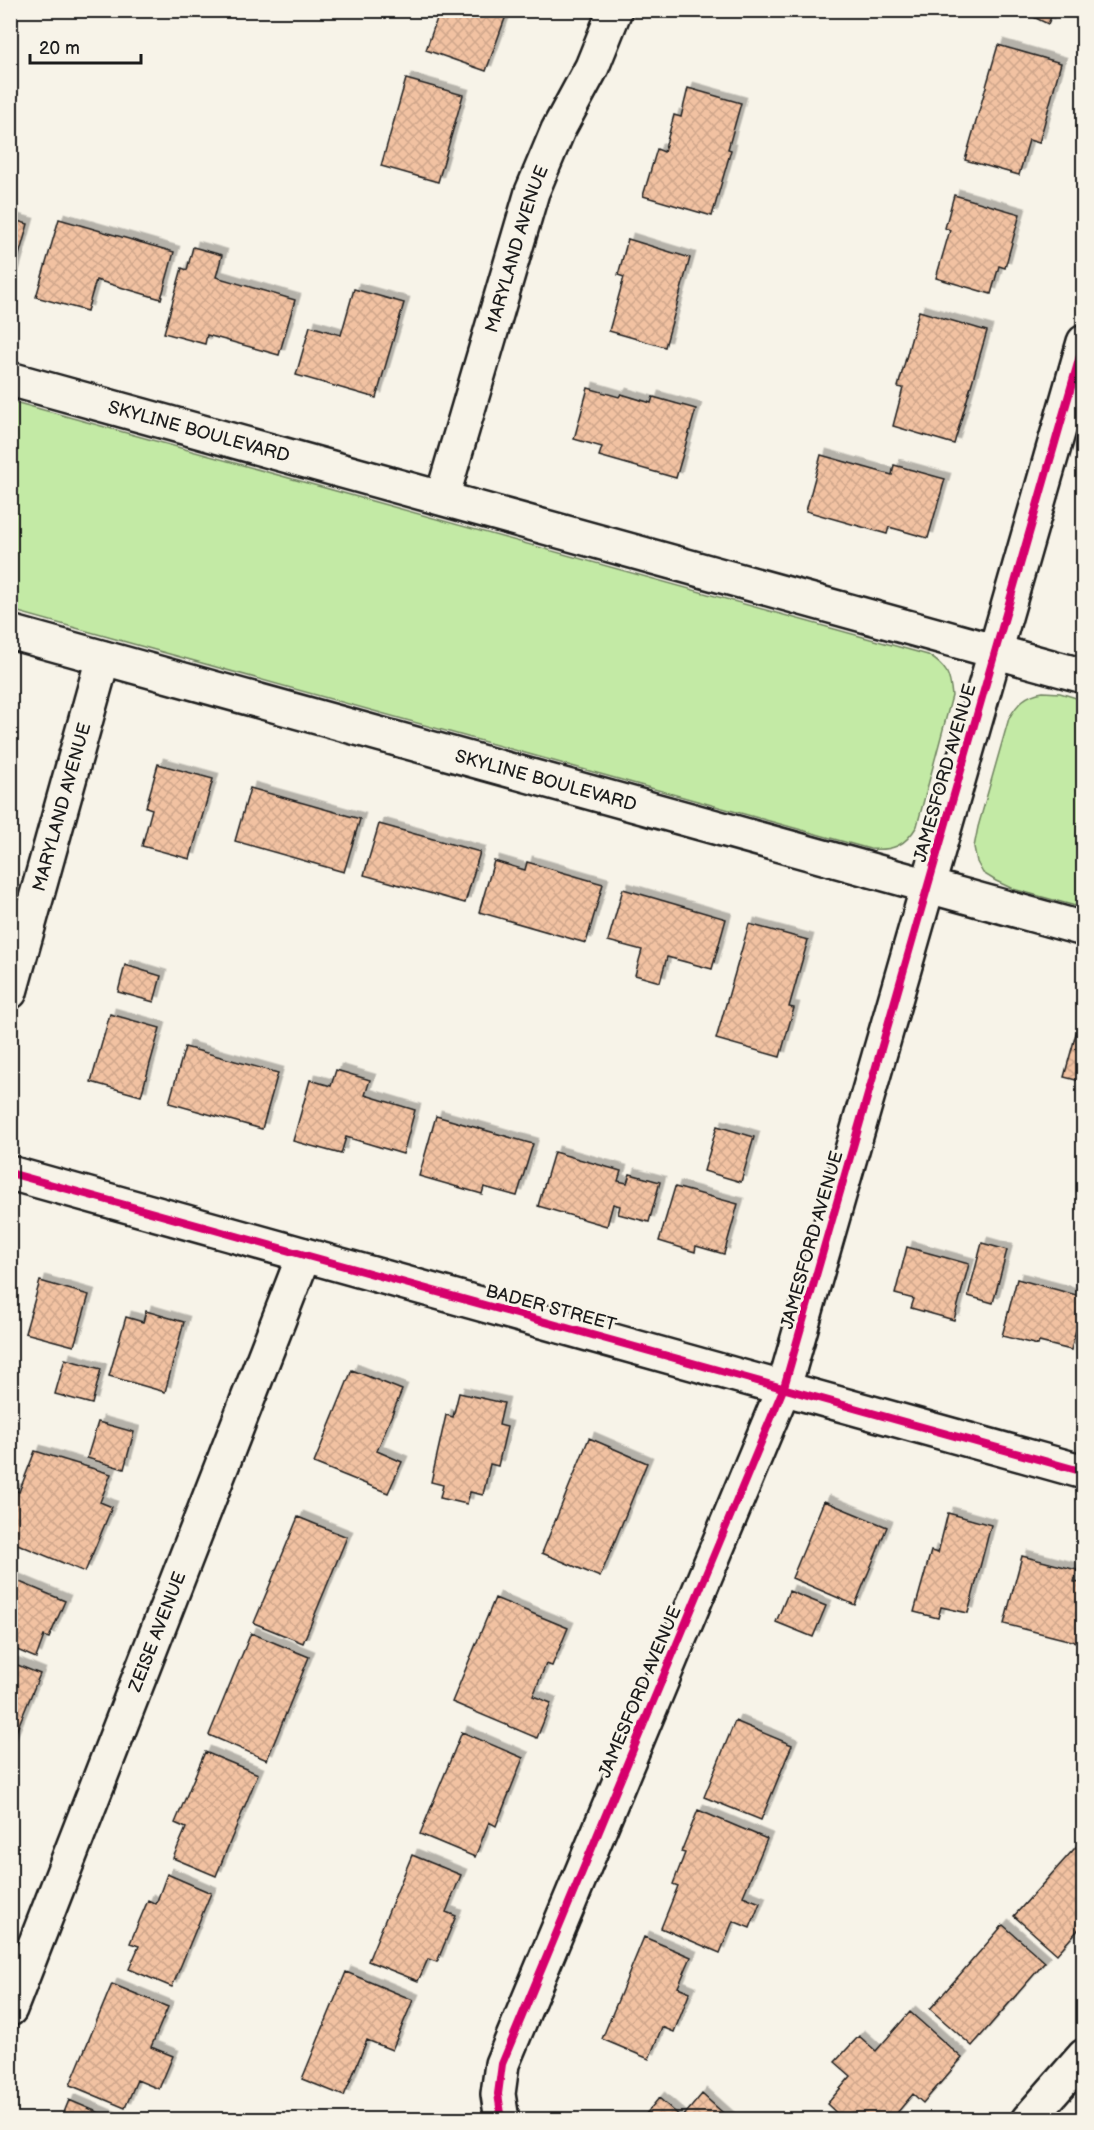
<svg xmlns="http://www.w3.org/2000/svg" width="1094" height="2130" font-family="'Balsamiq Sans',sans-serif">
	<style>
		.grass { fill: #c3eaa5; stroke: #708360; stroke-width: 1.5 }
		.building { fill: url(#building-cross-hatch); stroke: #1c1c1c; stroke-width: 1.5; filter: url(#shadow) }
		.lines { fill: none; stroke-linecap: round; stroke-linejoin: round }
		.street-casing { stroke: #1c1c1c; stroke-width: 38 }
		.street { stroke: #f7f3e8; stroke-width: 33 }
		.cycleway-casing { stroke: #f7f3e8; stroke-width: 11 }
		.cycleway { stroke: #d6006c; stroke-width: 8 }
		.labels { text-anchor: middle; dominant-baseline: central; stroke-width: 6; stroke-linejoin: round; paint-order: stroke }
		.street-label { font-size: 18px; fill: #1c1c1c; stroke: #f7f3e8 }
	</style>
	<defs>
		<pattern id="building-cross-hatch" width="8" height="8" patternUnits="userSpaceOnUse" patternTransform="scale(1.5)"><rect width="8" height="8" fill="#f2c2a2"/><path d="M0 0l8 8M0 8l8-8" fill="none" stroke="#cfa68b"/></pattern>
		<filter id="shadow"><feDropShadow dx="5.5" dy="-5.5" stdDeviation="0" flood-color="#0004"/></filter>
	</defs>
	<rect width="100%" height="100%" fill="#f7f3e8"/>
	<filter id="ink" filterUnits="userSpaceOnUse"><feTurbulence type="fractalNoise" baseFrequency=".0167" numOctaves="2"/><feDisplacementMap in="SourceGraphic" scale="12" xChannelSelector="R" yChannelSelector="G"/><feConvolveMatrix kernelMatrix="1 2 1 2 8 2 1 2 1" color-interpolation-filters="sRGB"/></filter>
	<g filter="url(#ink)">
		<path class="grass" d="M11,401L928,655C947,667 950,674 952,696L917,826C905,846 893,851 870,849L11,610Z
			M1043,692L1060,693L1083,700V908L1013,889L996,881L983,873L977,862L974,847L978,827L1009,718C1018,703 1025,695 1043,692Z"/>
		<path class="building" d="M440,10H508L486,71L426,50Z
			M1019,10H1054L1048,24Z
			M998,45L1061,63L1039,143L1029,140L1019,175L965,160Z
			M406,79L463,95L438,182L381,166Z
			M688,88L741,103L728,149L731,150L712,216L643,196L657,149L664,152L674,115L681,117Z
			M954,195L1020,214L1005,268L999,266L991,294L936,278L950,230L945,228Z
			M10,219L28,224L10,287Z
			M59,219L174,252L161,299L96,280L87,311L36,297Z
			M628,239L690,258L665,347L609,331L624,277L618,275Z
			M193,247L222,255L216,277L295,300L279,355L207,335L205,344L164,333L182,268L187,270Z
			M354,289L404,303L376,398L296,375L310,326L341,335Z
			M919,311L987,331L954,444L893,426L903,388L898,387Z
			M588,388L619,397L621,394L651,403L653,397L696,409L676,478L599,456L602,447L574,439Z
			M821,455L892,475L894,465L945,479L928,538L889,527L887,534L806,511Z
			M158,764L213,779L190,859L142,846L152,809L146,807Z
			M250,788L360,819L344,872L235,841Z
			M379,824L480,852L465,903L364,875Z
			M494,861L525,870L527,862L603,884L586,943L479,912Z
			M623,889L726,919L712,969L667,957L660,982L635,975L642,950L608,941Z
			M749,924L808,940L789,1007L794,1008L780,1057L716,1039Z
			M125,965L161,976L154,1002L118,992Z
			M110,1014L160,1028L141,1096L91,1082Z
			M1080,1019L1084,1020V1082L1064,1077Z
			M185,1047L278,1073L262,1129L169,1103Z
			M336,1070L370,1080L365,1095L415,1110L403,1154L346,1137L341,1154L293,1141L310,1080L331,1086Z
			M436,1116L533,1144L517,1196L484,1187L482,1194L419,1176Z
			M717,1126L754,1137L741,1182L704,1171Z
			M554,1152L621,1171L618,1181L627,1183L630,1174L660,1182L649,1222L618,1214L620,1206L613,1204L607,1226L538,1206Z
			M675,1187L738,1204L724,1254L696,1246L695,1252L659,1241Z
			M982,1243L1007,1250L993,1303L968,1296Z
			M907,1247L969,1264L954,1320L911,1308L914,1299L895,1294Z
			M1017,1279L1084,1297L1071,1350L1039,1342L1038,1345L1002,1336Z
			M40,1281L89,1295L74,1346L25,1333Z
			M146,1311L184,1322L165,1392L109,1376L126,1317L143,1322Z
			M65,1359L101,1369L92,1404L55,1394Z
			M352,1370L402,1390L377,1451L402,1462L388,1493L314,1463Z
			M459,1393L504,1403L499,1425L507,1427L498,1466L490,1464L483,1495L470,1492L467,1504L440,1498L443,1485L431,1482L446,1415L453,1417Z
			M98,1422L134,1432L124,1469L87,1458Z
			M589,1438L647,1463L600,1577L542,1553Z
			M35,1451L111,1474L100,1502L112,1507L85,1572L10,1541V1488L19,1492Z
			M824,1501L887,1527L855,1605L792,1578Z
			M948,1513L991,1525L968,1613L941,1607L938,1618L914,1612L931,1551L938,1553Z
			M298,1517L347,1537L303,1643L254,1623Z
			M1022,1556L1077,1570L1074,1582L1084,1584V1644L1004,1624Z
			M10,1578L65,1601L49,1638L44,1636L36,1658L10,1647Z
			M789,1591L826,1606L813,1637L776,1622Z
			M495,1598L568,1628L552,1666L546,1664L533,1696L551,1703L537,1738L452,1702Z
			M251,1633L309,1657L267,1760L209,1735Z
			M10,1662L40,1674L10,1746Z
			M735,1721L792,1745L761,1820L704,1797Z
			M462,1732L523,1758L496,1826L489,1822L475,1857L420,1834Z
			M205,1752L258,1774L216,1876L173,1858L186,1828L175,1823Z
			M698,1810L767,1839L743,1896L760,1903L750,1928L733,1921L720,1953L661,1928L678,1886L673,1884L685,1853L681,1852Z
			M1084,1838V1923L1057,1954L1014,1916Z
			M412,1855L461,1875L446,1912L456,1916L437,1962L428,1959L418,1981L368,1961Z
			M167,1874L211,1893L172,1987L129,1969L139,1946L130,1943L148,1900L156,1904Z
			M1003,1925L1045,1962L972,2046L930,2009Z
			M644,1937L691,1957L678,1987L690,1992L674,2032L662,2027L649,2059L602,2039Z
			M346,1972L413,2000L392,2050L367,2040L344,2096L302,2079Z
			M112,1984L168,2007L151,2047L173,2056L159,2089L137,2080L125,2108L70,2085Z
			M910,2012L962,2058L923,2103L913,2094L891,2120H844L827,2104L851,2076L835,2062L859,2036L876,2051Z
			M702,2094L731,2120H641L659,2098L682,2118Z
			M69,2100L116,2120H61Z"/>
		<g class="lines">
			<g class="street-casing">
				<g id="street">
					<path id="s1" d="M10,379L1084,676"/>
					<path id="s2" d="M442,498L532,192L558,130L592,67L615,10"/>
					<path id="s3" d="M10,632L1084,929"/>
					<path id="s4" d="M10,992L103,658"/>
					<path d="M10,1173L1084,1472"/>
					<path id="s5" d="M10,2009L304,1255"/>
					<path d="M502,2120L498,2094L502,2064L784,1387L1084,342"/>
					<path d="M1028,2120L1084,2056"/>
				</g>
			</g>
			<use href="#street" class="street"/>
			<g class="cycleway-casing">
				<path id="cycleway" d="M10,1173L1084,1472
					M502,2120L498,2094L502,2064L784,1387L1084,342"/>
			</g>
			<use href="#cycleway" class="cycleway"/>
		</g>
	</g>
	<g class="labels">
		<g class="street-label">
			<text stroke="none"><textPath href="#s2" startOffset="260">MARYLAND AVENUE</textPath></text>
			<text stroke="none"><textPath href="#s1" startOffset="196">SKYLINE BOULEVARD</textPath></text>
			<text transform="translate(945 773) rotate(-74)">JAMESFORD AVENUE</text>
			<text stroke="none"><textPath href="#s3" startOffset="556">SKYLINE BOULEVARD</textPath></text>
			<text stroke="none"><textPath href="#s4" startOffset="192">MARYLAND AVENUE</textPath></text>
			<text transform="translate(812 1240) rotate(-74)">JAMESFORD AVENUE</text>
			<text transform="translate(551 1308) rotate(15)">BADER STREET</text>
			<text stroke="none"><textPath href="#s5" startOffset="405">ZEISE AVENUE</textPath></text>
			<text transform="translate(640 1692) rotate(-67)">JAMESFORD AVENUE</text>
		</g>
	</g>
	<rect width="1094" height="2130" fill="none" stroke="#f7f3e8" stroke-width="36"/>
	<rect x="18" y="18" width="1058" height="2094" fill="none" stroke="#1c1c1c" stroke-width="2" filter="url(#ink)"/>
	<path d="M30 54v9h111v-9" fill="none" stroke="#1c1c1c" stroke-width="3"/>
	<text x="39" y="54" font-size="18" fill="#1c1c1c" stroke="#f7f3e8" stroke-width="4.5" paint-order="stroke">20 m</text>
</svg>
